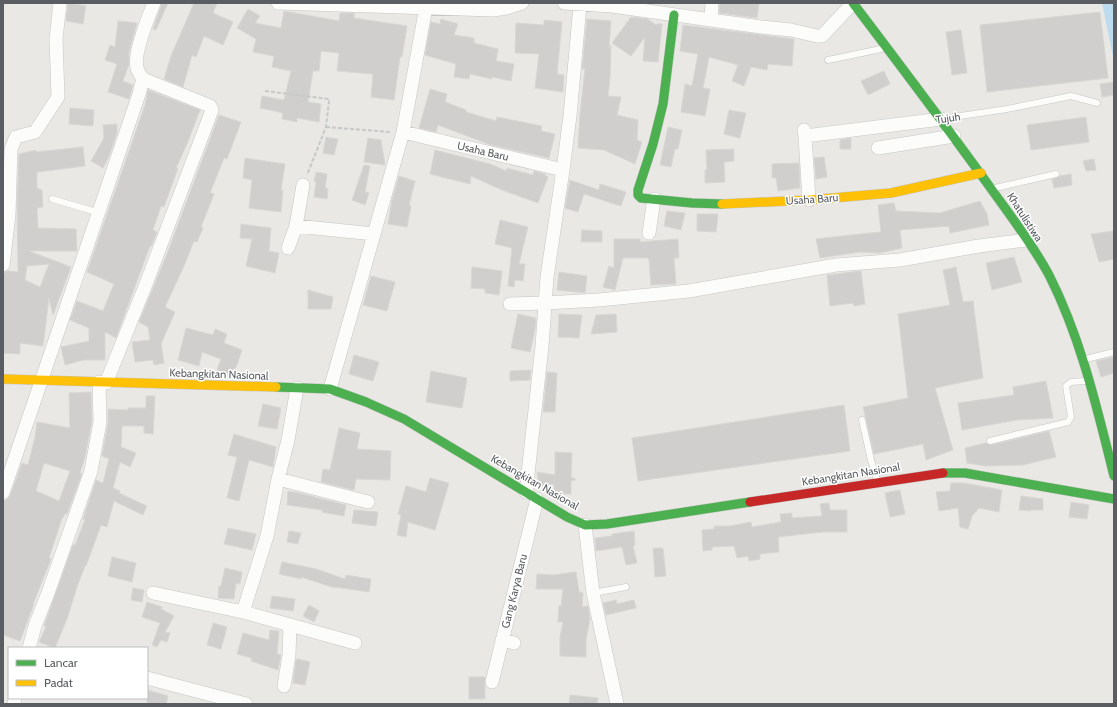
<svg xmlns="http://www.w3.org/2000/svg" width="1117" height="707" font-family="Cabin,sans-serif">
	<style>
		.water { fill: #bcdbef }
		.building { fill: #d0cfcd; stroke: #d8d7d4; fill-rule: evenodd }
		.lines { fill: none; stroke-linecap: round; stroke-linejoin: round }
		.lane-casing { stroke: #c6c6c6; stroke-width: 7 }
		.street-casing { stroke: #c6c6c6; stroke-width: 14 }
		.fast-casing { stroke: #c6c6c5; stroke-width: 10 }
		.slow-casing { stroke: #c6c6c5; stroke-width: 10 }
		.jam-casing { stroke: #c6c6c5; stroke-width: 10 }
		.path { stroke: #c5c9c7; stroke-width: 2; stroke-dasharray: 4 2; stroke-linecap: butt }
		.lane { stroke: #fcfcfb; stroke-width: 6 }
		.street { stroke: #fcfcfb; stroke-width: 13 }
		.fast { stroke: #4caf50; stroke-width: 9 }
		.slow { stroke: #ffc107; stroke-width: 9 }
		.jam { stroke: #c62828; stroke-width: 9 }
		.labels { text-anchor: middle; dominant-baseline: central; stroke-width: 3; stroke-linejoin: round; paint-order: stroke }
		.street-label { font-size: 11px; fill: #5a5d61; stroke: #fff }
	</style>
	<rect width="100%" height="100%" fill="#e9e8e4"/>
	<path class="water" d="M1102,3H1114V61Z"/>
	<path class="building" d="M68,3L86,6L83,24L66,21Z
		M162,3H168L156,30L153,29Z
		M194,3H217L213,13L233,22L223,45L204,36L196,57L192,55L183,87L164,79L171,56Z
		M720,3H759L757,18L719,13Z
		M248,9L260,16L255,23L281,28L284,11L339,21L340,13H354V18L407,26L402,57H400L394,100L371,97L373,74L337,71L339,53L321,51L319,71H313L308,102L321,104L319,122L297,118V122L282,119L283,113L260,108L262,96L284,100L291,71L272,67L274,56L253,52L256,39L237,28Z
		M1100,12L1108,78L987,92L980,25Z
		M631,17L648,19L656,25L657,24H662L658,62L643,61L645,37L631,56L612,43Z
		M441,19L458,24L454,35L474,38V43L498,49L496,61L514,64L511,81L492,77V79L470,74L469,79L454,77L456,64L425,55L431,22L440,24Z
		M587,19L611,21L609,48L611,45L610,78L608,96L621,97L617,115L638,120L637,140L642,142L635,164L604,150L578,148L580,114L585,69H582Z
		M544,20L562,22L557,74L564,75L563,92L535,88L539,54L515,53L516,23L544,25Z
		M118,21L137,23L129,52V64L123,81L133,85L129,99L108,92L117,64L105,60L110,45L115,47Z
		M683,25L794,39L792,66L768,64L767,70L751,67L744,86L732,81L738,65L709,57L703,88L710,89L705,116L681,112L685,84L692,86L698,54L680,51Z
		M961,30L967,73L952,75L946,32Z
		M884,71L890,84L868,95L861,81Z
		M1114,82V95L1102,97L1100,84Z
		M430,89L447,94L445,102L466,110V112L496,121L497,117L542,126L541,131L555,134L549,158L491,145L438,125L436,132L419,128Z
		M148,90L200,110L187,144L176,168H178L164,207L161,206L153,230L157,232L151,247L150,246L116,338L105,332V360H83L65,365L61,347L89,341V328L70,320L77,301L103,311L114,284L87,272L145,105Z
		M70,108L94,110L93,126L69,124Z
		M729,110L746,113L740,138L724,134Z
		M219,115L241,122L227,159L224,158L210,193L214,194L201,227L203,228L197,242L194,241L184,266L165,307L175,312L161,344L164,363L154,365L153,360L135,362L132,342L150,340L148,327L139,322L167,254Z
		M1086,117L1089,142L1031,150L1027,125Z
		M117,124V133L109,156L103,168L91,161L104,138L103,125Z
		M668,127L682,130L678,149H675L671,167L660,165Z
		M326,137L338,139L334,155L323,153Z
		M368,138L381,140L385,165L364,162Z
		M851,138V149H840V140Z
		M83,147L85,166L37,172V188L42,190L43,207L37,208L38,228L76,229L77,251H29L71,267L53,315L49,298L43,346L20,343V354L3,353V273L8,271L18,272L17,206L19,154L36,150V152ZM49,264L40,287L25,280L27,266Z
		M734,149V161L724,162L725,182L705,183V170H707L706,150Z
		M435,150L490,164L507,171V168L533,175L534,171L545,174V175L548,177L538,203L502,190L471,176L470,184L430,174Z
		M824,157L827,177L816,179L814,158Z
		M245,158L285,164L281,190H283L281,212L249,208L252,180L243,178Z
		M1094,159L1096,170L1086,171L1083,161Z
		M799,163L800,188L778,191L776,178H772V164Z
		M364,165L370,166L365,192L369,193L365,205L352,200Z
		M316,172L327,174L325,188L328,189L327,199L314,197L316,182L314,181Z
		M1071,174L1072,185L1054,188L1052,179L1060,176Z
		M399,176L415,181L409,205L411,206L407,227L388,224L392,200Z
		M570,180L599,190L600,184L626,192L621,206L584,194L578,212L565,208Z
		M980,201L987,214L989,225L950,233L949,226L900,230L902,248L880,253L860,252L820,258L816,239L860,234L881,232L878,205L894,203L896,211L940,213Z
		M667,211L685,213L681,230L664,226Z
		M697,214H718L716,232L697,231Z
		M500,220L528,227L519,264H525L523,281L515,280L514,287L508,286L512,248L495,244Z
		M241,224L271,228L269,251L279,253L275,273L246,266L252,239L240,238Z
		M582,230L602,231V242H581Z
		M1114,231V259L1099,262L1091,234Z
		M614,239H640V242L678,239L679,258H674L676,284L651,285L649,260L648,258H623L615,290L603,287L609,266L614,268Z
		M1014,257L1022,282L992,290L986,263Z
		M472,267L502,271L499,295L485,293V289L471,288Z
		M956,267L963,302L973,301L983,378L935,388L953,450L926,460L923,444L874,454L863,407L908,398L898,314L950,305L943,270Z
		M861,271L865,304L854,306L853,303L830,306L827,275Z
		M559,272L587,276L585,293L557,290Z
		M371,276L395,282L387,311L363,305Z
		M308,290L333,297L331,309H308Z
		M518,314L536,318L535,330L530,352L511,348Z
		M559,314L582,315L579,338L558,337Z
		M616,314L617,332L591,334L596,315Z
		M186,328L213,335L215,329L227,334L224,343L242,350L233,376L217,370L221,359L202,352L199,366L178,360Z
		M354,355L379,362L373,381L349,374Z
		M1114,357V373L1101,377L1096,361Z
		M531,370L530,380L510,381V371Z
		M431,371L467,378L462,408L426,402Z
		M547,372L557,373L555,412H543Z
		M1046,381L1053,418L1017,420L962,430L958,403L1014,395L1013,387Z
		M91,392L92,421L85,457L80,473L82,474L67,514H65L61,521L49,558L51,559L33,604H34L20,641L3,635V501L8,499L10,496L22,463L28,465L35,437L37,422L70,428L69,393ZM44,463L70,471L59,501L36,491Z
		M146,396H155L153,434L144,433V426H122L121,447L136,453L130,467L120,462L113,488L120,491L119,493L147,506L143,515L114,501L107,527L101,525L86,566H85L77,587L67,619L55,648L39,642L46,627L44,626L73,545H75L85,520L83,519L96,480L103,483L109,459L102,456L108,423V409L128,410V408H146Z
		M263,404L281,408L277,429L258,426Z
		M844,405L850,451L638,481L632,438Z
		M339,428L360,433L357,449L391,451L390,480L356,479L354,490L321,482L323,469L330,470Z
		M1049,431L1056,457L1023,465L986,466L967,463L965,448L986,443L991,445Z
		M234,434L276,447L273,467L249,460L239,501L227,498L237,457L228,455Z
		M555,452L572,453L571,478H575V480L571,481V494H554V484L539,486L537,472L555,475Z
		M430,478L449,483L435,530L408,522L406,537L397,535L401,515L398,514L406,486L426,492Z
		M951,483H964L1002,490L999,512L979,508L972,516L968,529L960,527L958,508L939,511L936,492L950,491Z
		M900,490L905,514L890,517L885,493Z
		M288,491L299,493L346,505L344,516L322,512V510L287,505Z
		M1021,496L1043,499V510H1031V511L1019,510Z
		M1071,502L1089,505L1087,519L1069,517Z
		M829,503L830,510H847V532H823L778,537L779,552L760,554V559L749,561L748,556L737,558L734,546L712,547V550L703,551L702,530L714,529V526H730L751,522L752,527L781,522L780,514L792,513V518L822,516L820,504Z
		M354,510L378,512L376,526L352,523Z
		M228,528L256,534L252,550L224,544Z
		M289,531L301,533L298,544L287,542Z
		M634,531L635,545L633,546L637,563L626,565L622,547L596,551L595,538L612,536V534Z
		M653,548H663L666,576L655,577Z
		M112,557L136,563L132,582L108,576Z
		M282,562L316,569L345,579L346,575L371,579L369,592L335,587V588L301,577V579L279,574Z
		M225,568L242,572L240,584L236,583L234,599L218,598L219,586H221Z
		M576,572L579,592L583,593L582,607L588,606L590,619L586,640V657L560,656V637L563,622H558L559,606H561L563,589H536L537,574L553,575Z
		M133,588L144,590L142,602L131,600Z
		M272,596L295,599L293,611L270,608Z
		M616,600L617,604L634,600L636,608L606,615L603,603Z
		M147,602L162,607L161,609L174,616L165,632L170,633L167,642L161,640L157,647L152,645L160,623L142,617Z
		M309,605L319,611L314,622L303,616Z
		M213,623L227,627L221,649L207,645Z
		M270,630L279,631L277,654L281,655L278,670L251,661L252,658L237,654L243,633L269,640Z
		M298,659L310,662L305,685L293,683L296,660Z
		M469,677H485V699H469Z
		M147,690L168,696L166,704H147Z
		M570,695L598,698L597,704H569Z"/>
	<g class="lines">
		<g class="lane-casing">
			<path id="lane" d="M828,60L881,49
				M947,118L1007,109L1071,96L1097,103
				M995,188L1056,174
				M52,199L100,213
				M1086,359L1114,352
				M862,420L871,460L877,480
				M990,441L1068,422L1071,417L1066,386L1071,382L1085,381
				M593,593L626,587"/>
		</g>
		<g class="street-casing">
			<path id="street" d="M278,3L493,10L506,8L522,3
				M564,3L612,6L618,3
				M612,6L761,27L791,30L817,36H822L853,3
				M711,20L712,3
				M804,130L805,136L941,119
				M403,132L563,170
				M805,136L809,200
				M878,148L954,136
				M296,226L374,234
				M649,233L654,199
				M288,248L296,226L303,185
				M3,265L9,214L11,149L16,137L35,132L58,97L56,39L60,3
				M510,304L545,303L599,300L689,291L836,265L900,260L979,246L1026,240
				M106,383L146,284L212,110L210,106L143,79
				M330,389L403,132L426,7
				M278,479L368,502
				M526,492L542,346L547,277L563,170L570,116L580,5
				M3,493L139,94L143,79C141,76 138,72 137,68C133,54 148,18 154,3
				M585,525L593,593L617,704
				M153,593L243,612L355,643
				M243,612L267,536L278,479L288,440L297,388
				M502,640L514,643
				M29,648L35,626L48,593L91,471L100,422L99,382
				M147,678L246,704
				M492,682L537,499
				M284,686L289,655L290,625
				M14,704L15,698"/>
		</g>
		<g class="fast-casing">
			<path id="fast" d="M853,3C900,65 947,127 992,190C1012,218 1033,245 1049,275C1081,338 1097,408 1114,476
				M674,15L663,104L653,144L638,190V195L641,198L692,203L722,204
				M276,387L330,389L366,402L404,419L567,517L585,525L607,524L750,502
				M943,473H965L1114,499"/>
		</g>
		<g class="slow-casing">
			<path id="slow" d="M722,204L809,200L891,193L981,173
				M3,379L276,387"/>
		</g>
		<g class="jam-casing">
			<path id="jam" d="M750,502L943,473"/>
		</g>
		<path class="path" d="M265,91L329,99V101L326,127L307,175
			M326,127L390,132"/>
		<use href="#lane" class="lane"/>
		<use href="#street" class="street"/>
		<use href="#fast" class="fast"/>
		<use href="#slow" class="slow"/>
		<use href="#jam" class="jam"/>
	</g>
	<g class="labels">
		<g class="street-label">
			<text transform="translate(948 118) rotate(-8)">Tujuh</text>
			<text transform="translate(483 151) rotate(13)">Usaha Baru</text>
			<text transform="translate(812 199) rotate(-4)">Usaha Baru</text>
			<text transform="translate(1025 217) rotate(57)">Khatulistiwa</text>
			<text transform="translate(219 374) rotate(2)">Kebangkitan Nasional</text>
			<text transform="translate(851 474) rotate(-9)">Kebangkitan Nasional</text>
			<text transform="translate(535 482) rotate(30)">Kebangkitan Nasional</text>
			<text transform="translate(514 591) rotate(-76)">Gang Karya Baru</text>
		</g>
	</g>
	<rect width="1117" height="707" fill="none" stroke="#5a5d61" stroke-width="8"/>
	<rect x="8" y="647" width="140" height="52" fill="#ffffff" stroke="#bdbec0"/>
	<rect x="16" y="660" width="20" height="6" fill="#4caf50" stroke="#bdbec0"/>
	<text x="44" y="667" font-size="12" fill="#5a5d61">Lancar</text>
	<rect x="16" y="680" width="20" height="6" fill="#ffc107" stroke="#bdbec0"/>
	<text x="44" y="687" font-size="12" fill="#5a5d61">Padat</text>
</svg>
